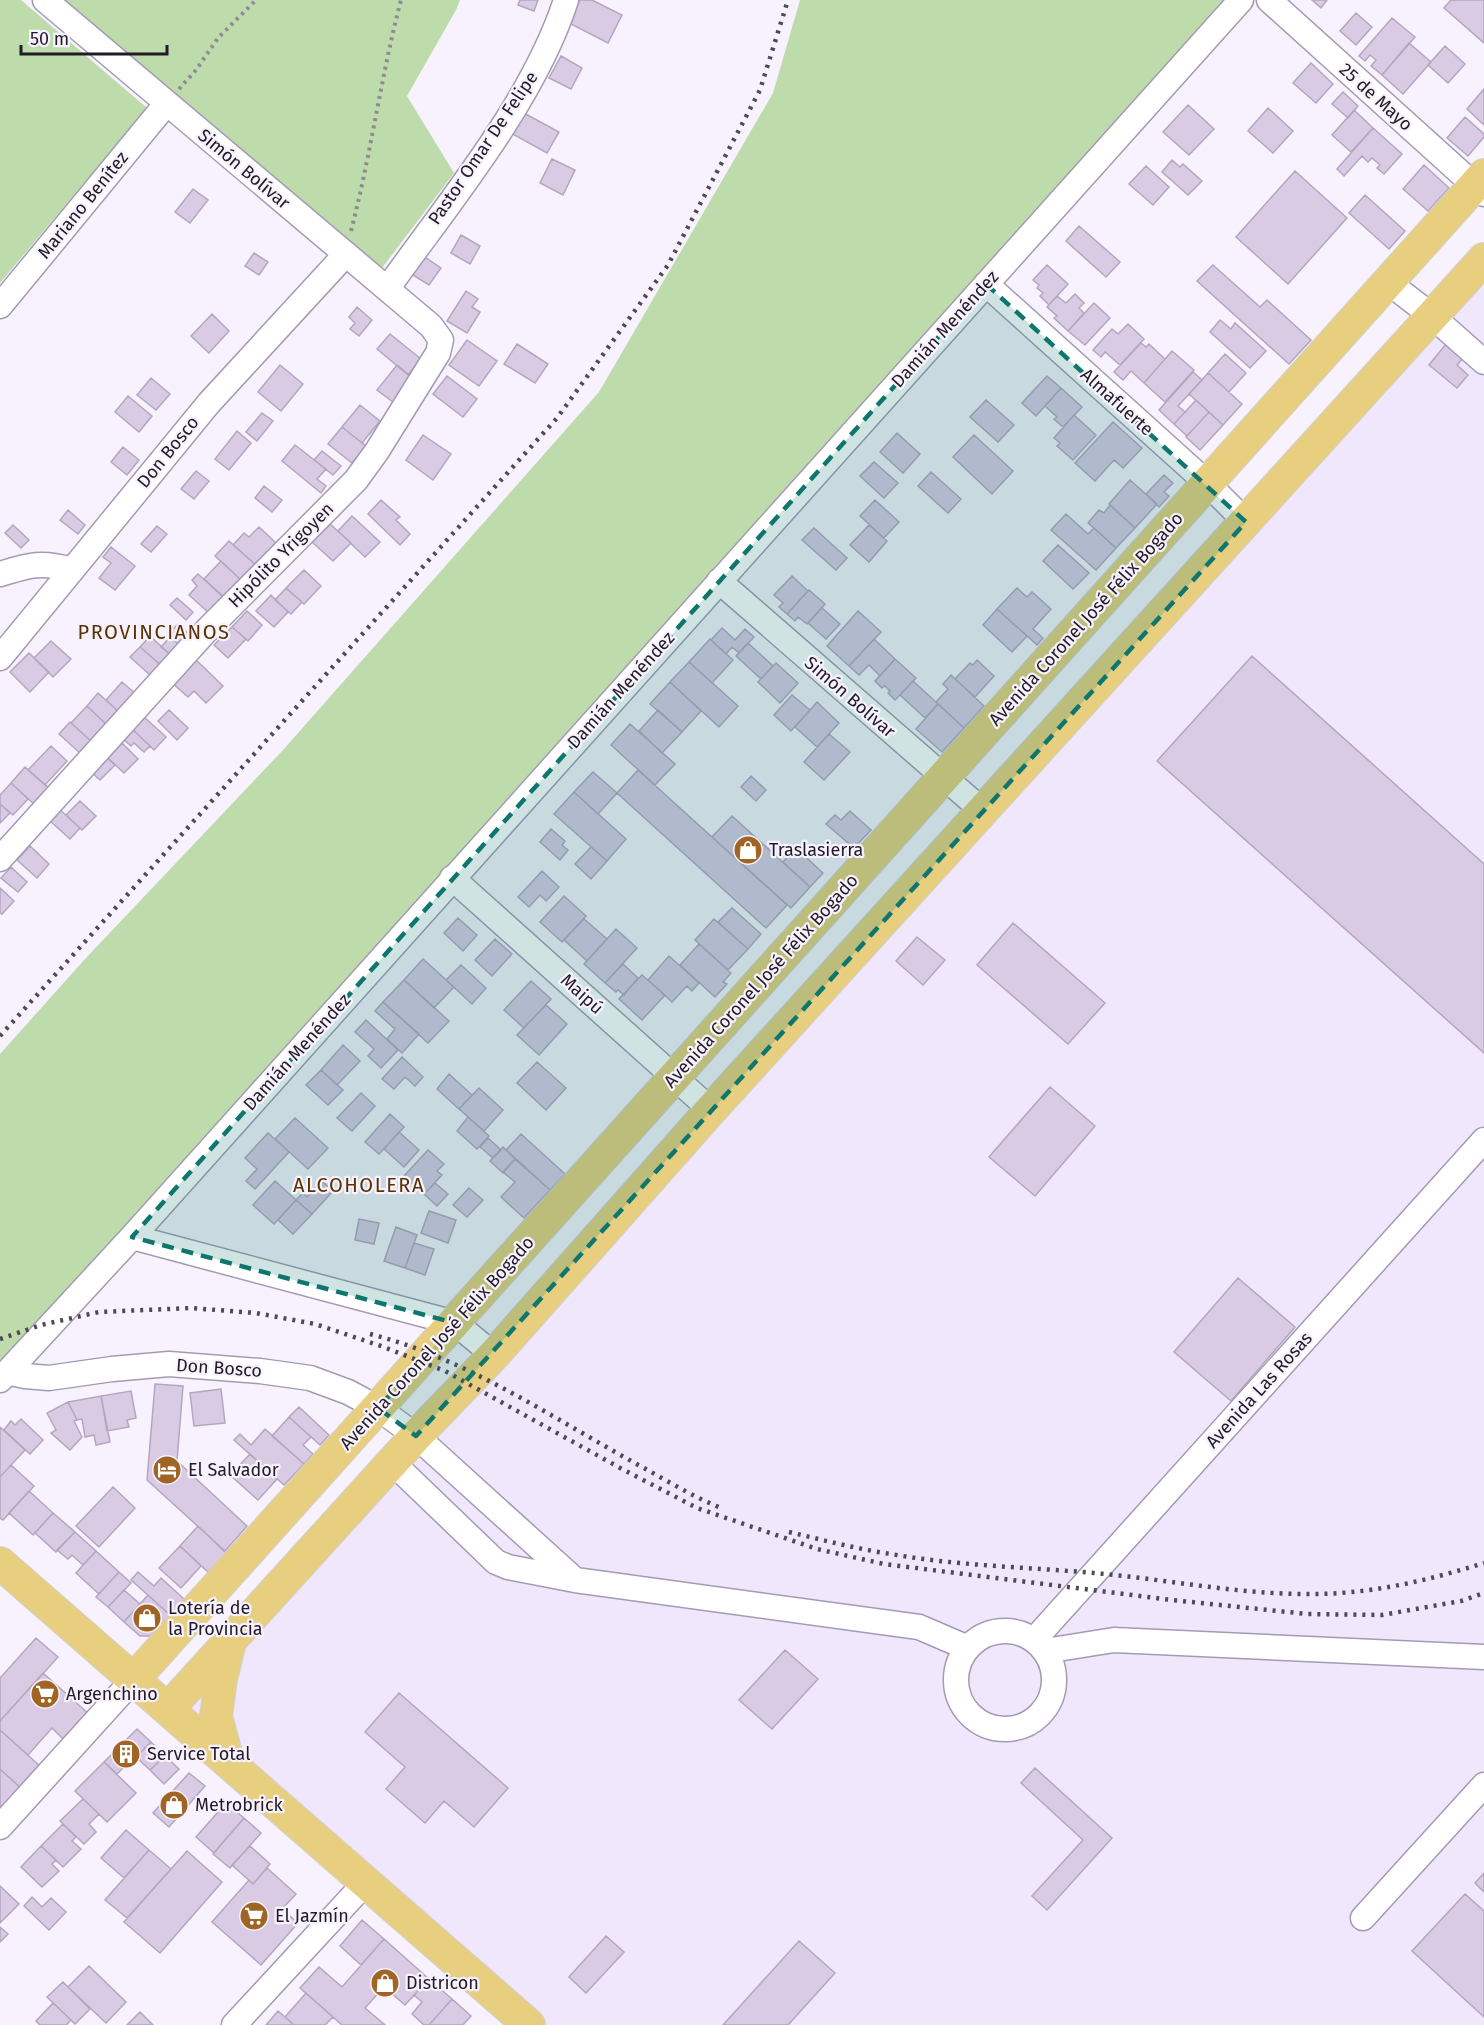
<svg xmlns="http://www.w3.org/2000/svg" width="1484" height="2025" font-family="'Fira Sans',sans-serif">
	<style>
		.built { fill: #f0e7fc }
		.green { fill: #bedbac }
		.building { fill: #dacbe5; stroke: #b4a6bf; stroke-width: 1.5 }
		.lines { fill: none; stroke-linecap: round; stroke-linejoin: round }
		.minor-casing { stroke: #a59ab4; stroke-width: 27 }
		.major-casing { stroke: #d2d1d3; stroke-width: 34 }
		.path { stroke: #8f8a94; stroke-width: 4; stroke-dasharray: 3 4.5; stroke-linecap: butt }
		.minor { stroke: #fff; stroke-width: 24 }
		.major { stroke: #e8ce7f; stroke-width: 32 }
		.rail { stroke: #4e4953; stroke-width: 4.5; stroke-dasharray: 3 6; stroke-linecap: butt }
		.marked { fill: #0f766e; fill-opacity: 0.2; stroke: #0f766e; stroke-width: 4.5; stroke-dasharray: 12 8; stroke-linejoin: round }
		.labels { text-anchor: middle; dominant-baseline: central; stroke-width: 4.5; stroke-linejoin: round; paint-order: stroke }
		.street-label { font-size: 18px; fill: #201b25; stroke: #f7f2fd }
		.poi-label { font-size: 18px; fill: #201b25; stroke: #f7f2fd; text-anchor: start }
		.neighbourhood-label { font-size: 20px; letter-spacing: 1.5px; fill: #593201; stroke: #f7f2fd }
	</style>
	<rect width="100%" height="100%" fill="#f7f2fd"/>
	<path class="built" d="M1484,259V2025H529L168,1709Z"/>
	<path class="green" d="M0,0H21L147,108L0,283Z
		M56,0H460L456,10L407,96L454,173L379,272Z
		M800,0H1229L0,1370V1054L85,959L283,750L599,392L773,93Z"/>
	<path class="building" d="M520,0H538L534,11L518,5Z
		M580,0H592L622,15L608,43L569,23Z
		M1312,0H1327L1321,8Z
		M1451,0H1484V43L1444,8Z
		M1356,13L1372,27L1356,45L1340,31Z
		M1392,18L1415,37L1382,75L1371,66L1376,60L1370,55L1365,61L1359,56Z
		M1409,43L1431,62L1403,94L1382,75Z
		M1445,46L1465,64L1448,83L1428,65Z
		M561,56L582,68L571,89L549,78Z
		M1311,63L1333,84L1316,103L1293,83Z
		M1484,89V125L1467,109Z
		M1343,92L1358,106L1348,118L1332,104Z
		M1188,105L1214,129L1189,155L1163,132Z
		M1268,108L1293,131L1273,153L1248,131Z
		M1354,110L1373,128L1351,152L1332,135Z
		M520,111L559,132L547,153L509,132Z
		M1465,117L1484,134V137L1468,156L1447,138Z
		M1373,128L1402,154L1384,174L1377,168L1380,165L1372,158L1368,162L1362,156L1344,176L1337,169Z
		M552,159L575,170L563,195L540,183Z
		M1172,160L1180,167L1183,164L1202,181L1188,195L1162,172Z
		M1424,165L1449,188L1428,211L1403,189Z
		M1146,166L1169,187L1153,205L1129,184Z
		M1295,171L1347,218L1288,284L1236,237Z
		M193,189L208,200L190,223L175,212Z
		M1365,195L1405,231L1389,249L1349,213Z
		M1079,226L1120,262L1106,277L1066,241Z
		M461,235L480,246L470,264L451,253Z
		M254,253L268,262L259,275L245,266Z
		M420,254L441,268L429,285L408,272Z
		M1047,265L1068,284L1049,305L1040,296L1043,293L1037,288L1039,285L1033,280Z
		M1213,265L1260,307L1267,300L1311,340L1289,364L1197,281Z
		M466,291L478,299L472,307L480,312L467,333L447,321Z
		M1075,294L1084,303L1079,308L1084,313L1068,331L1054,318L1057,316L1047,307L1057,296L1066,303Z
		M1094,303L1110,318L1085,345L1068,331Z
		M357,307L372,320L359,336L350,329L355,323L349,317Z
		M212,314L229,331L209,353L191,336Z
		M1220,320L1231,329L1235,323L1266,351L1250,368L1210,332Z
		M1128,324L1144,339L1120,365L1105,352L1101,357L1093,350L1112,329L1118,334Z
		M390,334L421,359L408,375L377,349Z
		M1451,338L1468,352L1457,365L1468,375L1457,388L1429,365Z
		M467,340L497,361L479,386L449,365Z
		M1141,343L1146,347L1149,344L1165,359L1144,383L1131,371L1123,380L1114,372Z
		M517,344L548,364L535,383L504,364Z
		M1172,351L1194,370L1165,402L1144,383Z
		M1225,354L1246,373L1229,392L1208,373Z
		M280,365L303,384L281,411L258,392Z
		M397,365L413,378L393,402L377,390Z
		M1193,372L1202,380L1178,406L1185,412L1174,424L1159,410Z
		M1208,373L1242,404L1223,425L1189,394Z
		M447,376L477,399L463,417L433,394Z
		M1047,376L1061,388L1036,416L1022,403Z
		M151,378L170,394L156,410L137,395Z
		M1061,388L1082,407L1063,427L1054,419L1057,417L1045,406Z
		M128,396L152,416L139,432L115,412Z
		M986,400L1014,425L998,442L970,417Z
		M1196,400L1209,412L1187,436L1174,424Z
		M360,405L380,421L362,443L342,427Z
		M1209,412L1223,425L1200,450L1186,437Z
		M262,413L273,421L257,441L246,432Z
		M1074,415L1096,435L1073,460L1057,446L1060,443L1054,438Z
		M1113,422L1142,448L1123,468L1114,460L1095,481L1075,463Z
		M342,427L366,446L352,463L328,444Z
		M237,431L251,443L229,470L215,459Z
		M897,433L920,454L903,473L880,452Z
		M423,435L451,454L433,480L406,460Z
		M974,435L1013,471L992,494L953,457Z
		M295,445L326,469L317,479L326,486L321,493L282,461Z
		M123,447L139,460L127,475L111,462Z
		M322,451L341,466L333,475L314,460Z
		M874,462L898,483L884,498L860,476Z
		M196,471L209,481L194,499L181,489Z
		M931,472L961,499L948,513L918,486Z
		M1164,475L1173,483L1164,492L1169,496L1159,507L1146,494Z
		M1130,480L1157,504L1135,528L1109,504Z
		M264,486L282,500L272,512L255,498Z
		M381,500L400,517L396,520L410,534L400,545L368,514Z
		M875,500L899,522L884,538L860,516Z
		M1110,505L1135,528L1116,548L1088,523L1099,510L1104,513Z
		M68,510L85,525L78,534L60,520Z
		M1066,514L1088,534L1094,528L1116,548L1096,570L1051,530Z
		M352,516L380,542L365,557L338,531Z
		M330,524L351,543L333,561L312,542Z
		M13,525L29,540L21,548L5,533Z
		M869,525L887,541L869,562L850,545Z
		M157,526L167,534L151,552L141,544Z
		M259,527L276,543L256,565L233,545L244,533L249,537Z
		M814,528L847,558L836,570L802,540Z
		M229,541L256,565L241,580L215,556Z
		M1058,545L1089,573L1073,589L1043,561Z
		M111,547L135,566L115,590L99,578L111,563L103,557Z
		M221,561L241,580L225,598L204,579Z
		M304,570L321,586L304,604L286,588Z
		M198,574L223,597L209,613L189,595L197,586L192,580Z
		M792,576L808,591L787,614L779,607L783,603L774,595Z
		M286,588L302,602L291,614L275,600Z
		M1017,588L1027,597L1032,592L1051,609L1033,629L1043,638L1037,645L997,609Z
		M809,590L825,604L807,624L798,617L795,621L787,614Z
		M271,595L288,612L274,627L256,611Z
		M177,598L193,612L186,620L170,605Z
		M822,608L840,624L826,639L808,623Z
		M997,609L1027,636L1012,652L983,625Z
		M247,611L262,625L248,641L232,627Z
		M858,611L881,632L849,666L827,646Z
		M178,624L190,635L180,646L168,634Z
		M232,627L246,639L228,658L214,645Z
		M722,628L735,640L745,629L754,637L739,653L732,647L726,654L711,640Z
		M150,636L173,657L163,667L140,647Z
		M170,637L180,646L171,655L161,647Z
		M710,639L733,660L712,683L689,662Z
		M874,639L895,659L880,676L869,665L859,675L849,666Z
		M51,641L71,659L53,677L34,658Z
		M748,643L773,666L761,679L736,656Z
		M140,647L161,665L151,676L130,657Z
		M29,653L49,672L30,692L10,672Z
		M1252,656L1484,864V1053L1157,761Z
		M194,658L223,686L206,703L194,691L188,697L171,682Z
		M895,659L916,678L895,700L888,693L890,691L885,686L882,688L875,681Z
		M977,660L994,676L975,697L955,679L970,663L973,665Z
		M689,662L738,706L719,727L670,682Z
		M776,663L798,683L780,703L758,682Z
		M951,675L984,706L964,728L936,702L948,689L943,684Z
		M913,681L938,704L925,718L900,695Z
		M122,682L137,695L120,713L106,700Z
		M670,682L701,711L682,732L650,704Z
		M98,693L120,713L108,726L87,706Z
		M792,695L810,710L791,731L774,715Z
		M817,702L839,723L817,747L795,727Z
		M938,704L964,728L942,752L916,729Z
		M87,706L108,726L92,742L71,723Z
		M169,710L188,728L177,740L158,721Z
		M658,710L682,732L662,753L639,731Z
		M143,716L166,737L154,750L131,728Z
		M70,722L92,742L81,754L59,734Z
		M630,724L675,764L655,785L611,745Z
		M131,728L150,746L144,752L134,743L131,746L122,738Z
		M829,734L850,752L824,780L804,762Z
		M122,743L138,759L124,773L108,758Z
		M51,746L67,761L45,785L28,770Z
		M104,755L115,765L100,780L90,771Z
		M25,767L49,788L34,804L11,783Z
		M638,770L787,905L766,928L617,793Z
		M593,772L617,793L598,814L574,792Z
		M751,776L766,790L756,801L741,787Z
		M11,783L28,799L13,815L0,804V795Z
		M574,792L626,839L607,861L554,814Z
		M80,801L96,816L82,830L66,815Z
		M0,804L10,813L0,823Z
		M59,809L80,828L70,839L49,820Z
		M850,811L871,830L854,848L826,824L835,815L841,820Z
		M732,816L810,887L791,908L712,837Z
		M551,829L565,841L562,845L568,850L560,860L540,842Z
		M30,846L49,864L37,878L17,860Z
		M591,847L607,861L591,879L575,864Z
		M796,848L823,873L810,887L783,862Z
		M11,867L27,882L18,892L1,878Z
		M542,871L559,887L546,901L540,895L529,907L518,897Z
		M0,888L14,901L2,914L0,913Z
		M564,896L586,916L562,942L540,922Z
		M732,908L761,934L748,949L718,922Z
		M458,918L477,935L463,951L444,933Z
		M584,919L607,939L587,961L564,940Z
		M714,919L748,949L728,970L695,940Z
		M1013,923L1105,1003L1068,1044L977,965Z
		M616,929L637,948L605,983L584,964Z
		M917,937L945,960L923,985L896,961Z
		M495,939L512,954L492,976L475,960Z
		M699,944L731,973L723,982L727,984L715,997L680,965Z
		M669,956L699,983L692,991L687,986L672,1002L648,980Z
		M423,959L454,987L434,1008L404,980Z
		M623,964L638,978L624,995L618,990L616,992L605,983Z
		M461,965L486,988L472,1004L446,980Z
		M642,975L665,995L642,1020L619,999Z
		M404,980L449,1021L428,1043L383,1002Z
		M531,981L551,999L524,1028L504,1010Z
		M383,1002L419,1034L402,1053L387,1039L395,1029L375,1011Z
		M546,1005L567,1024L539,1055L517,1035Z
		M366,1020L398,1050L381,1068L368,1056L374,1049L355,1032Z
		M343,1045L360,1061L337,1085L321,1070Z
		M402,1057L423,1077L415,1086L405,1077L394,1089L382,1079Z
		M537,1062L566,1088L546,1110L517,1083Z
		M321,1070L343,1090L328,1105L306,1085Z
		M449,1074L472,1095L459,1109L437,1089Z
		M1050,1087L1095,1126L1035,1196L989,1157Z
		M479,1088L503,1110L484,1131L459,1109Z
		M361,1093L375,1106L352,1131L337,1118Z
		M390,1114L404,1127L379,1154L365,1142Z
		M468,1117L489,1136L477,1149L457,1131Z
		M295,1118L328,1148L308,1169L275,1139Z
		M399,1132L419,1150L404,1167L384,1149Z
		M268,1133L289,1152L255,1189L246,1181L257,1169L245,1158Z
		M521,1134L565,1174L550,1190L506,1150Z
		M488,1138L501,1150L493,1158L480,1147Z
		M503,1147L515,1159L503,1173L490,1161Z
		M428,1150L444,1164L437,1171L442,1175L424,1194L404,1176Z
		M515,1159L550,1190L524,1218L501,1197L515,1182L503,1172Z
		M275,1181L296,1200L274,1224L253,1205Z
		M322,1181L333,1191L312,1214L296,1200L303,1193L307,1197Z
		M435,1183L448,1194L437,1206L424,1194Z
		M469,1188L483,1200L467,1217L453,1205Z
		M296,1200L312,1214L293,1234L278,1220Z
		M429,1211L456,1220L448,1243L421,1233Z
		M359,1219L379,1223L374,1244L355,1240Z
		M396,1227L417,1235L405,1268L384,1261Z
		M414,1243L434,1249L425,1275L405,1268Z
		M1238,1278L1295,1327L1231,1401L1174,1352Z
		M155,1384L183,1386L177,1461L247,1526L225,1551L147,1480Z
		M221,1389L225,1423L194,1426L190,1393Z
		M131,1391L136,1418L127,1420L129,1427L107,1431L101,1396Z
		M101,1396L110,1442L96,1445L94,1435L85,1437L82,1419L77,1420L68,1402Z
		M68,1402L77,1420L74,1421L82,1437L70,1450L51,1433L56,1430L47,1413Z
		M299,1407L329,1435L320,1445L289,1417Z
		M289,1417L311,1437L303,1445L313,1454L304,1464L272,1436Z
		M21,1419L43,1440L30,1454L4,1430L11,1421L15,1425Z
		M0,1427L25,1450L0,1477Z
		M265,1429L304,1464L284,1485L234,1440L240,1434L251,1445Z
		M250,1454L277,1479L258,1500L230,1475Z
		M11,1465L34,1486L3,1520L0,1518V1477Z
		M113,1487L135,1508L99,1547L76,1526Z
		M29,1491L53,1513L33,1535L9,1513Z
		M53,1513L75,1532L56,1552L35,1533Z
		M198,1526L226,1553L208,1572L180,1546Z
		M75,1532L96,1551L83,1565L72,1555L68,1559L57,1550Z
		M180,1546L201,1566L181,1588L159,1568Z
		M96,1551L119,1572L99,1594L76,1573Z
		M119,1572L131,1583L108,1607L96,1597Z
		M138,1572L154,1586L161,1578L184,1599L170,1615L131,1580Z
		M124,1590L140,1604L124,1622L108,1607Z
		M148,1595L170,1615L151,1636H140L124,1622Z
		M36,1638L58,1657L0,1721V1678Z
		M785,1650L818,1679L772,1729L739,1700Z
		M43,1673L89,1714L65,1741L52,1728L28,1755L0,1730V1721Z
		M399,1693L508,1788L474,1827L444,1801L425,1823L386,1789L405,1767L365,1732Z
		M137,1729L151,1742L136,1757L123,1743Z
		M0,1730L41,1767L22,1789L0,1769Z
		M151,1742L165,1756L150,1770L136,1757Z
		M123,1743L137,1757L129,1765L115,1751Z
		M115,1751L127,1764L117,1774L104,1762Z
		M165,1756L179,1769L164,1784L150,1770Z
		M104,1762L136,1793L107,1822L75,1791Z
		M1035,1768L1112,1838L1047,1910L1032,1896L1083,1840L1021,1783Z
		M0,1769L22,1789L0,1809Z
		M189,1773L205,1786L169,1827L153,1813Z
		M83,1799L99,1814L89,1824L96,1832L84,1844L60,1821Z
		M226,1803L244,1818L214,1853L196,1837Z
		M244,1818L261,1833L230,1868L213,1854Z
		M63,1824L76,1837L72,1841L81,1849L63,1867L41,1846Z
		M126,1830L149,1850L124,1878L101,1858Z
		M41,1846L56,1860L52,1864L59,1871L42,1887L21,1867Z
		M250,1846L270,1864L253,1884L232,1865Z
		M149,1850L171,1869L127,1918L105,1900Z
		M187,1851L222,1882L160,1953L124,1922Z
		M267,1868L296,1894L282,1909L298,1923L261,1965L212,1922L249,1880L253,1884Z
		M1484,1873V1892L1475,1883Z
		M0,1886L19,1904L0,1923Z
		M1465,1894L1484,1911V2017L1412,1951Z
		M32,1897L42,1907L51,1898L66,1912L49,1930L24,1906Z
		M362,1920L384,1939L361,1965L340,1946Z
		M0,1927L8,1934L0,1942Z
		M606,1936L624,1952L586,1993L569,1977Z
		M384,1939L429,1979L405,2005L384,1987L365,2008L385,2025H342L300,1988L319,1967L342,1987Z
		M799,1941L835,1973L788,2025H723Z
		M89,1966L126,2002L106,2023L68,1987Z
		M429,1979L452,1999L429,2025H424L412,2014L422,2002L414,1995Z
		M63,1982L90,2009L75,2024L47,1997Z
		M306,1993L333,2017L325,2025H294L285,2017Z
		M452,1999L471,2016L463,2025H429Z
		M53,2003L71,2020L66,2025H40L36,2021Z
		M278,2011L285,2017L294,2025H266Z
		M140,2012L153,2025H127Z"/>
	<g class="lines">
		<g class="minor-casing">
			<path id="minor" d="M1269,0L1484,194
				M1388,282L1432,316L1484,362
				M986,284L1207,483L1246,522
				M387,289C449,202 533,102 566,0
				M0,306L167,103
				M0,574C29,565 42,561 72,570
				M719,581L983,811
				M0,658L209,403L346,254
				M0,859L206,631L356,480L377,451L438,353L441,340L431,326L45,0
				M452,878L711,1110
				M132,1237L455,1323L494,1355
				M7,1372L25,1376L49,1378L112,1369L169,1364L260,1371L310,1378L348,1392L378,1408L416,1436L575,1580
				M0,1380L132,1237L1241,0
				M392,1462L496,1562L508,1567L575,1580L919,1627L968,1648
				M956 1680a49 49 0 1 1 98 0a49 49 0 1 1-98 0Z
				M1034,1640L1484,1140
				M1045,1651L1114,1640L1484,1657
				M0,1827L134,1679
				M1363,1918L1484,1785
				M234,2025L366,1882"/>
		</g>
		<g class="major-casing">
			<path id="major" d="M0,1563L529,2025
				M134,1679L1484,175
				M168,1709L416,1436L494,1355L711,1110L1484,259
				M228,1761L216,1716L221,1679L230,1642"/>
		</g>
		<path class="path" d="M179,89L196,70L218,38L256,0
			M351,231C371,154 381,76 401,0"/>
		<use href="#minor" class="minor"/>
		<use href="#major" class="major"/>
		<path class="rail" d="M0,1036L557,418L668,265L760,90L788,0
			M370,1334C469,1359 555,1420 644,1468C669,1482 694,1497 721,1508
			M0,1339L41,1325L99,1312L191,1308L256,1313L315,1324L381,1346L445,1371L622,1469L697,1508L817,1549L884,1564L1172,1600L1307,1614L1382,1615L1461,1601L1484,1593
			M789,1532C823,1540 857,1549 891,1554C958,1566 1027,1567 1094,1573C1165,1579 1235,1594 1306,1594C1366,1595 1427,1581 1484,1563"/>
	</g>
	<path class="marked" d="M986,284L1246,522L416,1436L378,1408L455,1323L132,1237Z"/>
	<defs>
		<g id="shop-disc" transform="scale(1.5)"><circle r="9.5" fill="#a06525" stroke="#f7f2fd"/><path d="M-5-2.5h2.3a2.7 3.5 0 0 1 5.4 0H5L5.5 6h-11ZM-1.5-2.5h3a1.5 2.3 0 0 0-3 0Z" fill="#fff"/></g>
		<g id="hotel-disc" transform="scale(1.5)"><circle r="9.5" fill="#a06525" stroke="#f7f2fd"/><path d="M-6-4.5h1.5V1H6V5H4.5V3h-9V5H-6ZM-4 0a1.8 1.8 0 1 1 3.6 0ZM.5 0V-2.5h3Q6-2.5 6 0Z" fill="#fff"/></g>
		<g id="supermarket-disc" transform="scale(1.5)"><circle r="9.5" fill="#a06525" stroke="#f7f2fd"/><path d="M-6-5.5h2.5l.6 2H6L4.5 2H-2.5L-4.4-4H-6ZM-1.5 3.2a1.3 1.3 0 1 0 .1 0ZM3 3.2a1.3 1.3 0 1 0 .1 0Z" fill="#fff"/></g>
		<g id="building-disc" transform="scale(1.5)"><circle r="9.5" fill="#a06525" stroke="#f7f2fd"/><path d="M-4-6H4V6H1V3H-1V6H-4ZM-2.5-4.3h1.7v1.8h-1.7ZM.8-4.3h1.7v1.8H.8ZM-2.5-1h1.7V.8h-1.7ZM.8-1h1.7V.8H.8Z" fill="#fff"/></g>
	</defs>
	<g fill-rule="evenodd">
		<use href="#shop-disc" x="748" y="850"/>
		<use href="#hotel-disc" x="167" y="1470"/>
		<use href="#shop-disc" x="147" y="1618"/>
		<use href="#supermarket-disc" x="45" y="1694"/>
		<use href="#building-disc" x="126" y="1754"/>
		<use href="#shop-disc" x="174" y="1805"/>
		<use href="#supermarket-disc" x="254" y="1916"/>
		<use href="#shop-disc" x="385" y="1983"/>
	</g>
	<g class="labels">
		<g class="street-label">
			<text transform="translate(1376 97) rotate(42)">25 de Mayo</text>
			<text transform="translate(483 148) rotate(-56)">Pastor Omar De Felipe</text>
			<text transform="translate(244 169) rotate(40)">Simón Bolívar</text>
			<text transform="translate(83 205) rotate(-51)">Mariano Benítez</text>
			<text transform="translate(945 329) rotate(-48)">Damián Menéndez</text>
			<text transform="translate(1117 402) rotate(42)">Almafuerte</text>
			<text transform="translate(168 452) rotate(-51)">Don Bosco</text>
			<text transform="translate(281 555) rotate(-45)">Hipólito Yrigoyen</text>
			<text transform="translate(1086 619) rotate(-48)">Avenida Coronel José Félix Bogado</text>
			<text transform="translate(621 690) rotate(-48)">Damián Menéndez</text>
			<text transform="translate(850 697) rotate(41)">Simón Bolívar</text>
			<text transform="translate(761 981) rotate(-48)">Avenida Coronel José Félix Bogado</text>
			<text transform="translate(582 994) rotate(42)">Maipú</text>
			<text transform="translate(297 1052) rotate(-48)">Damián Menéndez</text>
			<text transform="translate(437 1343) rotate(-48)">Avenida Coronel José Félix Bogado</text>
			<text transform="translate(219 1368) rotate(4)">Don Bosco</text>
			<text transform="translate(1259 1390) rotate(-48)">Avenida Las Rosas</text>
		</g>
		<g class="poi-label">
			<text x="769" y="850">Traslasierra</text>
			<text x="188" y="1470">El Salvador</text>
			<text x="168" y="1608">Lotería de<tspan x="168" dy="21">la Provincia</tspan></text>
			<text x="66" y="1694">Argenchino</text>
			<text x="147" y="1754">Service Total</text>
			<text x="195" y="1805">Metrobrick</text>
			<text x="275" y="1916">El Jazmín</text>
			<text x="406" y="1983">Districon</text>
		</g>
		<g class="neighbourhood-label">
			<text x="154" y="632">PROVINCIANOS</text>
			<text x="359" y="1185">ALCOHOLERA</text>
		</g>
	</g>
	<path d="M21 45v9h146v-9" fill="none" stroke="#201b25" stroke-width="3"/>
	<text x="30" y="45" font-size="18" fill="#201b25" stroke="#f7f2fd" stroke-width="4.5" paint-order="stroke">50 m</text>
</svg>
